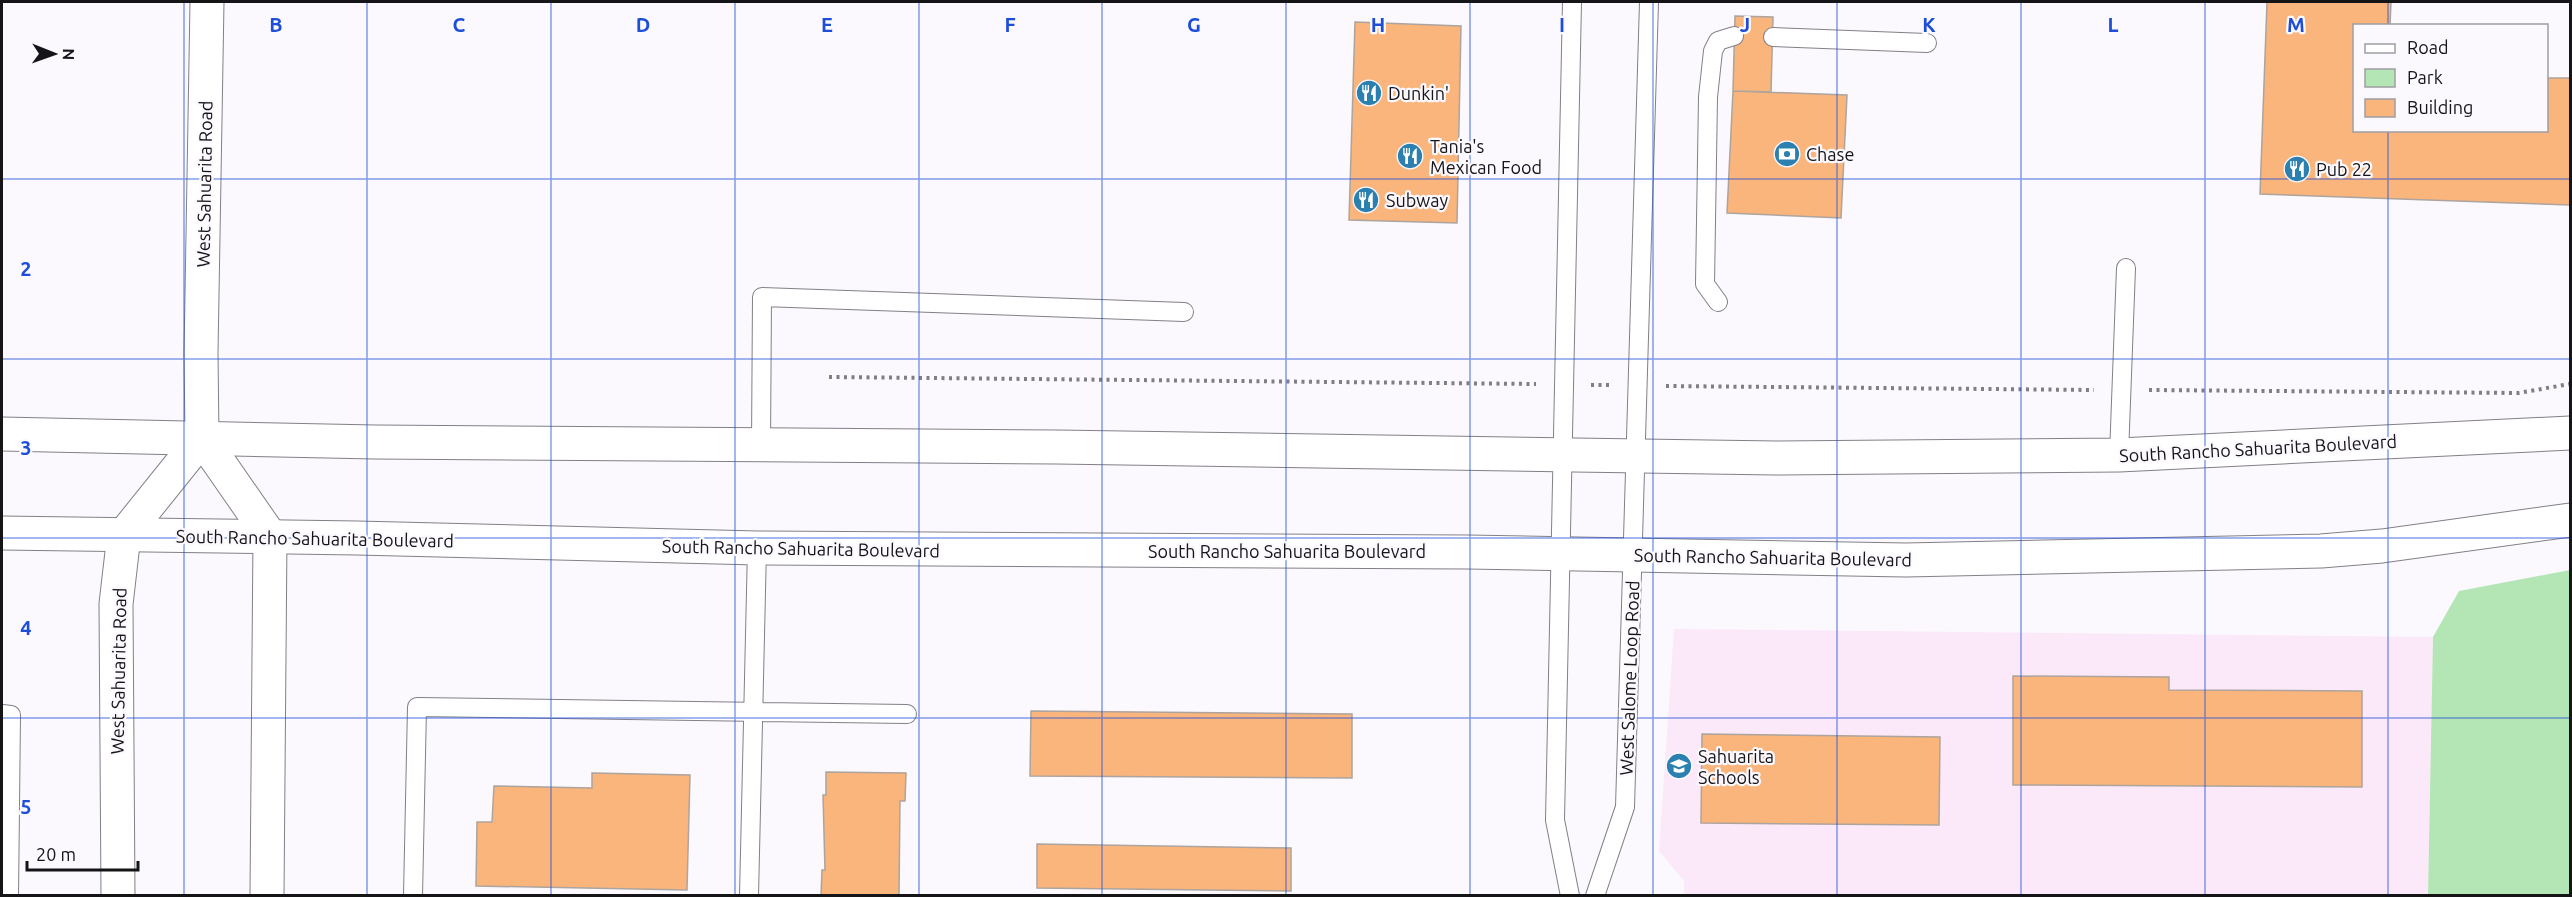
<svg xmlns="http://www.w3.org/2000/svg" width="2572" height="897" font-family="Ubuntu,sans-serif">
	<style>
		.industrial { fill: #fbe9fa }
		.green { fill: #b4e6b5 }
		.building { fill: #f9b57c; stroke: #ada49d; stroke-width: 1.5 }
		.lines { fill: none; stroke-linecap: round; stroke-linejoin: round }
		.service-casing { stroke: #837f87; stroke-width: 20 }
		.tertiary-casing { stroke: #837f87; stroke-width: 35 }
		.secondary-casing { stroke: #837f87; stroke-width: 35 }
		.path { stroke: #7f7e82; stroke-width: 4; stroke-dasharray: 3 4.5; stroke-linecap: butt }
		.service { stroke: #fff; stroke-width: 18 }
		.tertiary { stroke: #fff; stroke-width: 33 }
		.secondary { stroke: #fff; stroke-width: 33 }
		.grid { fill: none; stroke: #1d4ed8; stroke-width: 1.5; stroke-opacity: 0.55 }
		.labels { text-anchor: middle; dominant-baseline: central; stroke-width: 4.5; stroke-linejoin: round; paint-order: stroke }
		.poi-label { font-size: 18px; fill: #151417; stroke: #fbf8fe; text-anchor: start }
		.street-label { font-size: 18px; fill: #151417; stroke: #fbf8fe }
		.grid-label { font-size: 20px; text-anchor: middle; font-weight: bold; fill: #1d4ed8; stroke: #fbf8fe; stroke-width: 4.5; stroke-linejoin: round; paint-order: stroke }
	</style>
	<rect width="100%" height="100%" fill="#fbf8fe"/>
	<path class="industrial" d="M1674,629L2433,637L2428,895H1684V881L1659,851Z"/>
	<path class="green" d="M2570,570V895H2428L2433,637L2459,591Z"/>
	<path class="building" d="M2267,2H2391L2390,26H2354V130H2546V78H2570V205L2260,194Z
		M1735,16L1773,17L1771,92L1733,91Z
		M1355,22L1461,26L1457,223L1349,220Z
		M1733,91L1847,95L1841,218L1727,213Z
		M2013,676L2169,677V690L2362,691V787L2013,785Z
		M1031,711L1352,714V778L1030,776Z
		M1702,734L1940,737L1939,825L1701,823Z
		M826,772L906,773L905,801H900L899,896H821L822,870H825L823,795H826Z
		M592,773L690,775L687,890L476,886L477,822H492L494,786L592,788Z
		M1037,844L1291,848V891L1037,888Z"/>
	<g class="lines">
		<g class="service-casing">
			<path id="service" d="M1773,37L1927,43
				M1718,302L1705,284L1708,97L1713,51L1718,41L1734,36
				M761,445L762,297L1184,312
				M2119,455L2126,268
				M2,714L11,715L9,896
				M413,896L417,707L907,714
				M749,896L757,548
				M1570,896L1555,820L1572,2
				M1595,896L1625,807L1649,2"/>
		</g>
		<g class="tertiary-casing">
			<path id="tertiary" d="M2,434L375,442L1057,447L1776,458L2119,455L2570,433
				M2,533L357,538L757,548L1467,552L1906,560L2321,551L2382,546L2570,520"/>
		</g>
		<g class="secondary-casing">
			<path id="secondary" d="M207,2L201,353L202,438L270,536L267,896
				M118,896L116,604L124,535L202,438"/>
		</g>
		<path class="path" d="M829,377L1536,384
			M1591,385H1611
			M1666,386L2094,390
			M2149,390L2518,393L2570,384"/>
		<use href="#service" class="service"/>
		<use href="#tertiary" class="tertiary"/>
		<use href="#secondary" class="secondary"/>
	</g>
	<path class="grid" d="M184,2V896M367,2V896M551,2V896M735,2V896M919,2V896M1102,2V896M1286,2V896M1470,2V896M1653,2V896M1837,2V896M2021,2V896M2205,2V896M2388,2V26M2388,130V896M2,179H2570M2,359H2570M2,538H2570M2,718H2570"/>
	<defs>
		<g id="restaurant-disc" transform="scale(1.35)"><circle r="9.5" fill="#2b80b0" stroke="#fbf8fe"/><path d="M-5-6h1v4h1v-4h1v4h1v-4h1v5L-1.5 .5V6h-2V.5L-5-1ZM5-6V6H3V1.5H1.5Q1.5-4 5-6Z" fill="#fff"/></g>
		<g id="bank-disc" transform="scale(1.35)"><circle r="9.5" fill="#2b80b0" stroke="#fbf8fe"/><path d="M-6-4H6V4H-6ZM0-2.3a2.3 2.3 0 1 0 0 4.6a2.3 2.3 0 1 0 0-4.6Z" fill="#fff"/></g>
		<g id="school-disc" transform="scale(1.35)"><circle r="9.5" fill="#2b80b0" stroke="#fbf8fe"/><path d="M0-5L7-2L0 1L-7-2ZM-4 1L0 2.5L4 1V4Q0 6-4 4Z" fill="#fff"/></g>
	</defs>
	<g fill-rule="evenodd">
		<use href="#restaurant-disc" x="1369" y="93"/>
		<use href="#bank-disc" x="1787" y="154"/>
		<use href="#restaurant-disc" x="1410" y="156"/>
		<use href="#restaurant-disc" x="2297" y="169"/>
		<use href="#restaurant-disc" x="1366" y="200"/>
		<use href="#school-disc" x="1679" y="766"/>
	</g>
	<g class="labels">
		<g class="poi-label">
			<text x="1388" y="93">Dunkin'</text>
			<text x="1430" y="146">Tania's<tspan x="1430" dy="21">Mexican Food</tspan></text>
			<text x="1806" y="154">Chase</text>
			<text x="2316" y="169">Pub 22</text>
			<text x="1386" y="200">Subway</text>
			<text x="1698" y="756">Sahuarita<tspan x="1698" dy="21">Schools</tspan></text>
		</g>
		<g class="street-label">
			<text transform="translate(204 184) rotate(-89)">West Sahuarita Road</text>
			<text transform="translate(2258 448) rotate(-3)">South Rancho Sahuarita Boulevard</text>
			<text transform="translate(315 538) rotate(1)">South Rancho Sahuarita Boulevard</text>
			<text transform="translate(801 548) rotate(1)">South Rancho Sahuarita Boulevard</text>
			<text x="1287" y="551">South Rancho Sahuarita Boulevard</text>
			<text transform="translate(1773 557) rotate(1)">South Rancho Sahuarita Boulevard</text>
			<text transform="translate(118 671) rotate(-89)">West Sahuarita Road</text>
			<text transform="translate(1629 678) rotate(-88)">West Salome Loop Road</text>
		</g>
	</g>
	<g class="grid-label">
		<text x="276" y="32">B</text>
		<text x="459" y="32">C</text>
		<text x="643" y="32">D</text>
		<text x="827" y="32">E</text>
		<text x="1010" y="32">F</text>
		<text x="1194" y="32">G</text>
		<text x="1378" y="32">H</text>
		<text x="1562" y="32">I</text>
		<text x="1745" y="32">J</text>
		<text x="1929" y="32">K</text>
		<text x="2113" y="32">L</text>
		<text x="2296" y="32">M</text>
		<text x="26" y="276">2</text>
		<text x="26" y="455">3</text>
		<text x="26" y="635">4</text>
		<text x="26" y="814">5</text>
	</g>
	<rect width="2572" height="897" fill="none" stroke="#151417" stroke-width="6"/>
	<rect x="2353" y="24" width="195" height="108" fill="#fbf8fe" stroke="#9f9da2" stroke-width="1.5"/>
	<rect x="2365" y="44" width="30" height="9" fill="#ffffff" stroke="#9f9da2" stroke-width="1.5"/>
	<text x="2407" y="54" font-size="18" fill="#151417">Road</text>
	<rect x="2365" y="69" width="30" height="18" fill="#b4e6b5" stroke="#9f9da2" stroke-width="1.5"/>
	<text x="2407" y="84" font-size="18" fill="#151417">Park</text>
	<rect x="2365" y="99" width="30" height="18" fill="#f9b57c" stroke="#9f9da2" stroke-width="1.5"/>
	<text x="2407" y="114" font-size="18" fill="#151417">Building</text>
	<g transform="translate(54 54) rotate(91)" stroke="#fbf8fe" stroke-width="4.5" paint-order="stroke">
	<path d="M0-4.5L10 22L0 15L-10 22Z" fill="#151417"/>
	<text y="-9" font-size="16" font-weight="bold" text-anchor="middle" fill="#151417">N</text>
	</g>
	<path d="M27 861v9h111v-9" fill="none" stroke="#151417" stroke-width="3"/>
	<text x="36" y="861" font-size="18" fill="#151417" stroke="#fbf8fe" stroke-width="4.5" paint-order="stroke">20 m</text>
</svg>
